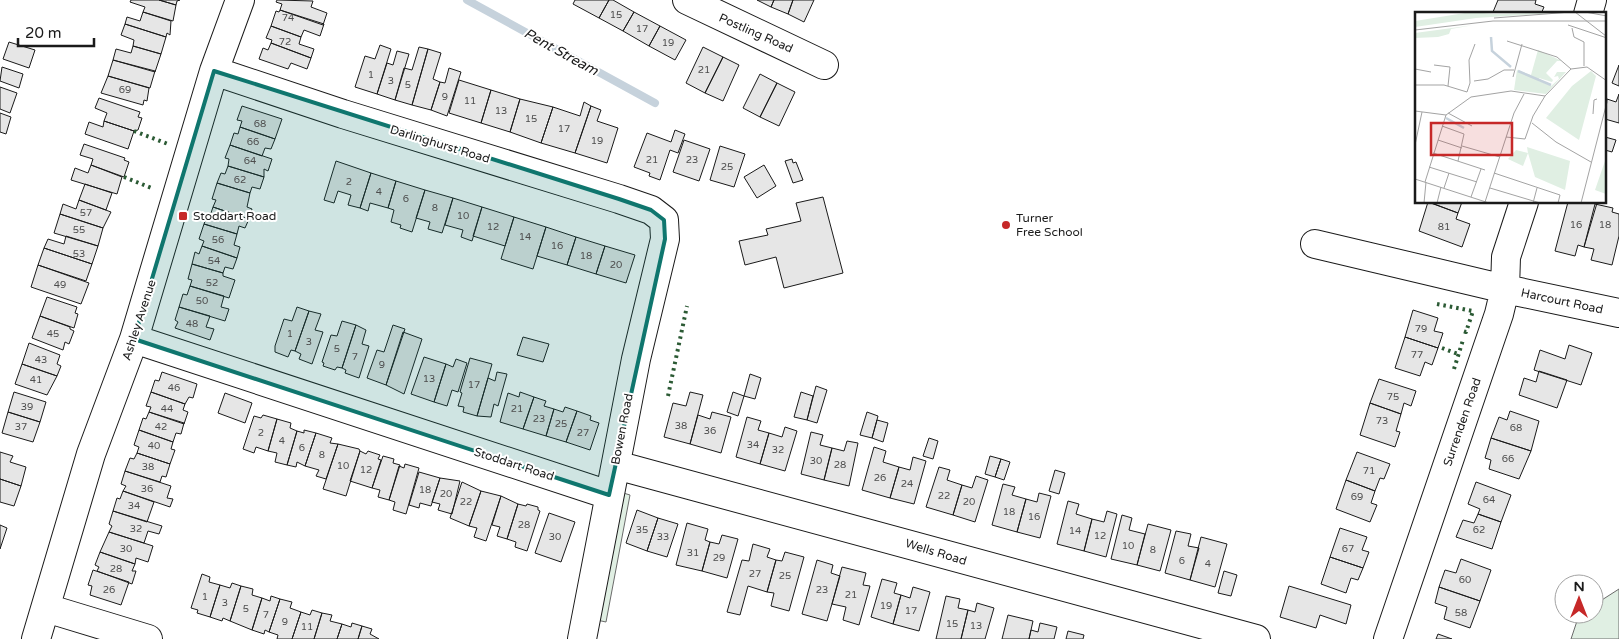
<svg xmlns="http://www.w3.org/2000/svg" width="1619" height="639" font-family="'Varela Round',sans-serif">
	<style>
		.green { fill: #e0efe3; stroke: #6a6a6a }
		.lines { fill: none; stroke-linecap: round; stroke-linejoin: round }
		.stream { stroke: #c6d2dc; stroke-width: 8 }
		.building { fill: #e6e6e6; stroke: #1a1a1a }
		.minor-casing { stroke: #1a1a1a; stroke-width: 30 }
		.minor { stroke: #fff; stroke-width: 28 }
		.hedge { stroke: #2b5a34; stroke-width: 4; stroke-dasharray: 2.5 4; stroke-linecap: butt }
		.marked { fill: #0f766e; fill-opacity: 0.2; stroke: #0f766e; stroke-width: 4; stroke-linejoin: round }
		.poi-dot { fill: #c62828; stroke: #fff; stroke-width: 2 }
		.labels { text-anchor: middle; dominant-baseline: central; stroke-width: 4; stroke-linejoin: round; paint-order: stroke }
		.number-label { font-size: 10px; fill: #4d4d4d }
		.street-label { font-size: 12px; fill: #1a1a1a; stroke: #fff }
		.poi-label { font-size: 12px; fill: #1a1a1a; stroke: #fff; text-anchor: start }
		.water-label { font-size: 14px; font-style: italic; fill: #1a1a1a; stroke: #fff }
		.inset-river { fill: none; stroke: #c6d2dc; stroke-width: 2.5 }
		.inset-road { fill: none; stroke: #a3a3a3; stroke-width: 1 }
		.view { fill: #c62828; fill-opacity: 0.15; stroke: #c62828; stroke-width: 2.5 }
		.inset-edge { fill: none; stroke: #1a1a1a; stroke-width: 2.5 }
	</style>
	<rect width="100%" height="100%" fill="#fff"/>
	<path class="green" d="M620,492L630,495L606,622L592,619Z
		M1619,589V639H1571L1579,615L1594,614V605Z"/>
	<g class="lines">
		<path class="stream" d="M467,0L655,103"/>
	</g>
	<path class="building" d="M131,0H159L176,5L173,21L143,12L145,7L130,2Z
		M159,0H180L177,1L176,5Z
		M277,0L313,1L311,7L327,13L323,25L280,10L282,4L276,2Z
		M575,0H609L599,18L573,4Z
		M609,0H613L634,12L623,31L599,18Z
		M757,0H774L771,7Z
		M774,0H793L788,14L771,7Z
		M793,0H814L804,22L788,14Z
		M1498,0H1536L1535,4L1544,7L1541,14H1498L1493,12Z
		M280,10L324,24L320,36L304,30L301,37L271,26L276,11L279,12Z
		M143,12L171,21L170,35L167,33L166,37L125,24L127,17L140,21Z
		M634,12L660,26L649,46L623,31Z
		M125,24L166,37L161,54L133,46L134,40L121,35Z
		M271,26L301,37L299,44L314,49L311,58L271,43L272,40L266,38Z
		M660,26L686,40L675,60L649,46Z
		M9,42L35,50L29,68L3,59Z
		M271,43L311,58L307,69L291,63L288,69L259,59L263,48L268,50Z
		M380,45L391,49L377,94L355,87L365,56L375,59Z
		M133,46L161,54L155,72L113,60L116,49L131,53Z
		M419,47L428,49L412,105L395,100L404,68L412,70Z
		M703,47L723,57L705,93L686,83Z
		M428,49L441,53L433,79L440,82L431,110L412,105Z
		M397,51L409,54L395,100L377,94L387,63L393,65Z
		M723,57L739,65L723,101L705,93Z
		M113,60L155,71L150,88L108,76Z
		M1619,65V86L1612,83Z
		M2,67L23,74L19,88L0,81Z
		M449,68L461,72L447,116L431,110L440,82L445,83Z
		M760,74L777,83L760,117L743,108Z
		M108,76L149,88L147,101L144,100L143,105L101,93Z
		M459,80L491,90L481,123L449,113Z
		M777,83L795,92L779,126L760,117Z
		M0,87L17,93L10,113L0,109Z
		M491,90L520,99L510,132L481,123Z
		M1619,94V123L1605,119L1607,99L1616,102Z
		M99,98L140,112L138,117L142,118L138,130L134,131L104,121L107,113L95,108Z
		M520,99L553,107L541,143L510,132Z
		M584,102L591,106L575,153L541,143L553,107L580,116Z
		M242,106L282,119L275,139L240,127L242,121L237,120Z
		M591,106L601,110L597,121L618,128L607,163L575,153Z
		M0,113L11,117L6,134L0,132Z
		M104,121L134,131L128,149L85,134L89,122L103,127Z
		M240,127L275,139L271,149L265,148L262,156L230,145L234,133L238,134Z
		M675,130L685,134L678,153L670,150L660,180L649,176L650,173L634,167L647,133L671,142Z
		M1605,137L1616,140L1612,152L1605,150Z
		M684,140L710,149L699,181L673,172Z
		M84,144L125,158L124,160L129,162L124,177L91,165L93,159L80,155Z
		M230,145L272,159L268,171L264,169V177L228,166L229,159L225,158Z
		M720,146L745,154L734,187L710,180Z
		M792,159L793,163L796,162L803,180L793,183L785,161Z
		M336,161L371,173L360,208L348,205L351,195L338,191L334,203L324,200Z
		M91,165L122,177L117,194L71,180L75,168L88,173Z
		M764,165L776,186L757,198L744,177Z
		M228,166L264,177L260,189L252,187L250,193L217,183L221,173L225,174Z
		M371,173L396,181L388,208L370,203L368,211L360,208Z
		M396,181L425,190L412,232L400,228L401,225L391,222L394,210L388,208Z
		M217,183L250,193L247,207L252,209L249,219L213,207L216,200L212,199Z
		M85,184L112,193L106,210L79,200Z
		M425,190L453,198L442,233L428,229L430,222L416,218Z
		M823,197L843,273L784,288L776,257L745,265L739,241L768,235L766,229L801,221L796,203Z
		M453,198L482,207L472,241L461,237L463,230L445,225Z
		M79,200L111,212L103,228L60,214L63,204L76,209Z
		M1428,202L1458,213L1456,219L1470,224L1462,247L1419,231Z
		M1429,202H1462L1458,213Z
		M1568,202L1597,203L1584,247L1578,245L1575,256L1555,251Z
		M1595,204L1613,208L1612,212L1619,214V236L1612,265L1591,260L1594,249L1584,247Z
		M213,207L249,219L245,228L239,226L237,234L204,224L208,213H211Z
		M482,207L514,217L505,246L473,236Z
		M60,214L103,228L98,246L54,233Z
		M514,217L546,227L533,269L501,259Z
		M204,224L237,234L234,245L240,247L237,258L202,246L204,241L199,239Z
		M546,227L576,237L567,265L537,256Z
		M66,236L98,246L92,264L44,248L48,239L64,244Z
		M576,237L605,246L596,274L567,265Z
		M202,246L237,258L233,269L225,267L223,273L192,264L195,252L199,254Z
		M605,246L635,255L626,283L596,274Z
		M44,248L92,264L86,281L38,265Z
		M192,264L223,273V276L235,280L229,298L190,286L192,280L188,279Z
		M38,265L89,283L81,304L31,287Z
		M190,286L224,296L221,307L229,309L225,321L179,307L183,294L187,295Z
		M47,297L77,307L75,313L78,314L74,328L40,316Z
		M179,307L210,316L206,327L214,329L210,340L175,328L178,322L175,320Z
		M297,307L309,311L295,351L291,350L288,357L275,352V346L284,319L292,321Z
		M1413,310L1438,318L1434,331L1443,333L1438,348L1405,337Z
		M309,311L321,314L315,330L323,332L312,364L299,359L301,354L295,351Z
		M40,316L70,327V329L74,331L69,344L65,342L63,350L32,338Z
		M342,321L356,325L342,368L337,367L335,370L323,366L324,363L322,362L331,335L337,336Z
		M356,325L366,330L362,344L369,346L359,378L345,373L346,370L342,368Z
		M393,325L405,329L386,385L367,378L377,350L384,352Z
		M403,332L422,339L404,394L386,385Z
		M523,337L549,344L543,362L517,355Z
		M1405,337L1438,348L1432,365L1425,362L1420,376L1395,368Z
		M29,343L60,355L57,364L61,366L57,376L22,364Z
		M1569,345L1592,353L1581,385L1534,370L1540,350L1565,359Z
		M424,357L446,364L434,402L411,394Z
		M470,358L492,364L477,416L463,412L464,407L458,406L462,393L460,392Z
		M456,359L467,363L458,392L452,390L447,406L434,402L446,364L453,367Z
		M22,364L57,376L47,395L15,384Z
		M1539,371L1567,380L1557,408L1519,395L1524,378L1536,382Z
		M162,372L197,384L193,398L189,397L185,404L151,392L155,380L159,381Z
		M497,372L507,374L498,406L494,404L491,417L477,416L488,378L495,381Z
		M750,374L761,378L755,399L744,396Z
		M1379,379L1416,391L1411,406L1404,403L1401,414L1370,403Z
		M816,386L827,390L817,423L807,420Z
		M14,392L46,402L40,422L8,412Z
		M151,392L185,404L183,410L188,412L184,424L149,412L151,407L146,406Z
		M520,392L534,397L523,429L500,422L508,393L519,397Z
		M690,392L703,395L690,444L664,437L673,403L686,406Z
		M733,392L744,396L738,416L727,412Z
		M801,392L813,396L807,420L794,417Z
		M225,393L252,403L245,423L218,413Z
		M534,397L546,401L544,406L554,409L546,436L523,429Z
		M1370,403L1401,414L1396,431L1400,432L1395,447L1360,435Z
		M565,407L577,411L566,442L546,436L554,409L563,412Z
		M577,411L591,416L590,420L599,423L590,450L566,442Z
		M1510,411L1539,421L1531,451L1491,438L1499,417L1507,420Z
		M8,412L40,422L33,442L2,433Z
		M149,412L184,423L181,434L176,433L173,442L139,430L143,418L146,419Z
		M712,412L731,417L721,453L690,444L698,415L710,419Z
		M867,412L878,416L872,438L860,435Z
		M263,415L277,419L268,451L256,447L254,453L243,449L254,416L261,418Z
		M747,417L761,421L758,430L769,433L760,464L736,457Z
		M277,419L291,423L290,428L297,431L287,465L275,462L277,453L268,451Z
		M877,420L888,423L883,442L872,438Z
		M785,427L797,431L785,471L760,464L769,433L782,437Z
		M139,430L173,442L171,449L175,450L170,464L137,453L139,447L134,445Z
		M304,430L316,433L305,466L297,462L296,467L287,465L297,431L304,433Z
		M811,432L823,435L820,445L832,448L824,480L801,474Z
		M316,433L332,438L330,443L338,444L326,479L316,476L319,470L305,466Z
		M929,438L938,441L933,459L923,456Z
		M1491,438L1531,451L1519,479L1489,469L1491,460L1485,458Z
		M847,441L858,443L849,486L824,480L832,448L844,451Z
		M338,444L359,449L360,451L346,496L323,489Z
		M874,447L886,451L883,462L899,467L890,498L862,490Z
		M360,451L366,454L368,451L380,455L378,459L381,460L372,488L350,481Z
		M0,452L13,456L10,462L26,467L21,486L0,479Z
		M1357,452L1390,464L1384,479L1380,478L1375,491L1346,480Z
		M137,453L170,464L166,477L162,476L160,482L125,471L130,458L134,459Z
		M383,456L394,459L393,463L400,465L389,500L378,497L380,490L372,488Z
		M990,456L1001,459L995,477L985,474Z
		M913,457L926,461L914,504L890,498L899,467L910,470Z
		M1001,459L1010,462L1004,480L995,477Z
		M405,464L419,468L406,514L393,510L395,502L389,500L399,466L404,468Z
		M939,467L950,470L947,480L962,485L953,515L926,507Z
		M1055,470L1065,473L1059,494L1049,491Z
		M125,471L171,486L167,498L173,499L170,507L123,491L126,486L121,484Z
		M419,472L440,478L431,506L420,503L419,508L409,505Z
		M976,476L988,480L975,522L953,515L962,485L972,488Z
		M440,478L460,481L452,514L438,510L440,504L432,502Z
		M0,479L21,486L14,506L0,502Z
		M1346,480L1375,491L1371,503L1377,505L1370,522L1336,509Z
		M462,482L481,491L469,526L450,518Z
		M1476,482L1511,495L1501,522L1478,514L1480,509L1468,504Z
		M1003,484L1015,487L1012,495L1026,499L1017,532L992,525Z
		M123,491L154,502L147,522L113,511L117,498L120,499Z
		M481,491L501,496L486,541L474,537L477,528L469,526Z
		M1039,493L1051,496L1040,538L1017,532L1026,499L1037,502Z
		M501,496L518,504L507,539L497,536L500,527L492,525Z
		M1068,501L1079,504L1076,514L1092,519L1084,551L1057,544Z
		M518,504L526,506L527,504L538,507V510L540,511L527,551L515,547L516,542L507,539Z
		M637,510L658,518L647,551L626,543Z
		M113,511L162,526L159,534L148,531L144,543L109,532L112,526L109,524Z
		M1107,511L1117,514L1106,557L1084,551L1092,519L1104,522Z
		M549,513L575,522L561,562L535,553Z
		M1478,514L1501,522L1492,549L1456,537L1463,520L1474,523Z
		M1122,515L1132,518L1129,530L1145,534L1137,565L1111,559Z
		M658,518L678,524L667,557L647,551Z
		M687,523L708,529L705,540L710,542L702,571L676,565Z
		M1148,524L1171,530L1160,571L1137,565Z
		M0,525L7,528L0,549Z
		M1340,528L1367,537L1362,550L1369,552L1363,568L1330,557Z
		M1176,531L1191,534L1188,546L1199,548L1190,580L1165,573Z
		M109,532L153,546L148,562L136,558L135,564L100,552Z
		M722,535L738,539L727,578L702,571L710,542L719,544Z
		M1201,537L1227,544L1215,587L1190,580Z
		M753,544L770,549L767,557L776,560L767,592L748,586L740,615L727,612L742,560L749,561Z
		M100,552L135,564L132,571H136L132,584L97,571L99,567L95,565Z
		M785,552L804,557L789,611L771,606L774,593L767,592L776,560L782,561Z
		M1330,557L1363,568L1358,580L1351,578L1346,593L1321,584Z
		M1461,559L1491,570L1480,601L1439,587L1445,570L1456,573Z
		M817,560L833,565L831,573L840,576L827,621L802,614Z
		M842,567L866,573L863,585L870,586L859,625L843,620L846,607L832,604Z
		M93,570L129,582L121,605L90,595L92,586L88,585Z
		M1224,571L1237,575L1231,596L1218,593Z
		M202,574L210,577L209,582L220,585L210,617L197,613L198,610L191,608Z
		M882,579L897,583L894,593L901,595L893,624L871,617Z
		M232,583L241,586L230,621L223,618L222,621L210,617L220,585L230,588Z
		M241,586L253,589L252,595L262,598L252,630L230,621Z
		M1289,586L1351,605L1346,624L1320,615L1316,628L1280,617Z
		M913,587L930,592L919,631L893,624L901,595L910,598Z
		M1439,587L1480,601L1470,628L1444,619L1447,607L1435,603Z
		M271,596L280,599L269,632L265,630L264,634L252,630L262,598L270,601Z
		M946,596L960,599L958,608L968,610L961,639H936Z
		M280,599L292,602L290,608L301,612L292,639H277L278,635L269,632Z
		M977,603L994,608L985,639H961L968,610L975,612Z
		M312,610L322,613L314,639H292L301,612L310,615Z
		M322,613L332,615L330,621L342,624L337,639H314Z
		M1008,615L1033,621L1029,639H1002Z
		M352,623L362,626L358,639H337L342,624L351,627Z
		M1040,623L1057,627L1054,639H1029L1031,630L1038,632Z
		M362,626L372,629L370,634L379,639H358Z
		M1068,631L1084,635L1083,639H1066Z
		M1438,634L1452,639H1436Z"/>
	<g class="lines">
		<g class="minor-casing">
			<path id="minor" d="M687,0L824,65
				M1588,14L1592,0
				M214,71L343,114L619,199L651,210L664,220L665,239L636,359L582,639
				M1315,244L1505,289L1619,313
				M134,339L609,495
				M616,465L1256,639
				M46,608L148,639
				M36,639L91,454L134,339L214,71L240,0
				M1388,639L1499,314L1505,289L1506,257L1524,202"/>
		</g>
		<use href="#minor" class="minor"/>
		<path class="hedge" d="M134,131L168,144
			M124,177L154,189
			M1437,304L1473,311L1466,332L1463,331
			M1442,348L1458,354
			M1454,369L1463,340
			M668,396L687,306"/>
	</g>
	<path class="marked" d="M214,71L619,199L651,210L664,220L665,239L609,495L134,339Z"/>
	<g class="poi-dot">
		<rect x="178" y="211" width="10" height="10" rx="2.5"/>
		<circle cx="1006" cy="225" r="5"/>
	</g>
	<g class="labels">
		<g class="number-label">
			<text x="616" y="15">15</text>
			<text x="288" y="18">74</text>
			<text x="642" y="29">17</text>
			<text x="285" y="42">72</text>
			<text x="668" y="43">19</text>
			<text x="704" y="70">21</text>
			<text x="371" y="75">1</text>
			<text x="391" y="81">3</text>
			<text x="408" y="85">5</text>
			<text x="125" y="90">69</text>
			<text x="445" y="97">9</text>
			<text x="470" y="101">11</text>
			<text x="501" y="111">13</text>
			<text x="531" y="119">15</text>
			<text x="260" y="124">68</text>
			<text x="564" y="129">17</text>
			<text x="597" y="141">19</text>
			<text x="253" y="142">66</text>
			<text x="652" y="160">21</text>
			<text x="692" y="160">23</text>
			<text x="250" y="161">64</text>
			<text x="727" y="167">25</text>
			<text x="240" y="180">62</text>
			<text x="349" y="182">2</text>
			<text x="379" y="192">4</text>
			<text x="406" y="199">6</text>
			<text x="435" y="208">8</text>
			<text x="86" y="213">57</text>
			<text x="463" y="216">10</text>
			<text x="1576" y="225">16</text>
			<text x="1605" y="225">18</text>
			<text x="493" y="227">12</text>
			<text x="1444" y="227">81</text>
			<text x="79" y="230">55</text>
			<text x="525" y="237">14</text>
			<text x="218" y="240">56</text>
			<text x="557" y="246">16</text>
			<text x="79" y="254">53</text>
			<text x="586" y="256">18</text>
			<text x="214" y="261">54</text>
			<text x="616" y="265">20</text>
			<text x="212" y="283">52</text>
			<text x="60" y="285">49</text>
			<text x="202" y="301">50</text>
			<text x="192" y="324">48</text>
			<text x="1421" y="329">79</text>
			<text x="53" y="334">45</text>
			<text x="290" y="334">1</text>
			<text x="309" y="342">3</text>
			<text x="337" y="349">5</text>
			<text x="1417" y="355">77</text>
			<text x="355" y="357">7</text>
			<text x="41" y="360">43</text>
			<text x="382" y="365">9</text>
			<text x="429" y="379">13</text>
			<text x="36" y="380">41</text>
			<text x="474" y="385">17</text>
			<text x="174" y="388">46</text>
			<text x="1393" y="397">75</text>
			<text x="27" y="407">39</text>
			<text x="167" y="409">44</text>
			<text x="517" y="409">21</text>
			<text x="539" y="419">23</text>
			<text x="1382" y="421">73</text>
			<text x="561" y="424">25</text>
			<text x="681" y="426">38</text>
			<text x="21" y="427">37</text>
			<text x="161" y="427">42</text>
			<text x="1516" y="428">68</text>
			<text x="710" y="431">36</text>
			<text x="261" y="433">2</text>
			<text x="583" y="433">27</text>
			<text x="282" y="441">4</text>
			<text x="753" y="445">34</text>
			<text x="154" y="446">40</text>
			<text x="302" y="448">6</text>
			<text x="778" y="450">32</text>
			<text x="322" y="455">8</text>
			<text x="1508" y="459">66</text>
			<text x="816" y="461">30</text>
			<text x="840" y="465">28</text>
			<text x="343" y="466">10</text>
			<text x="148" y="467">38</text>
			<text x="366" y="470">12</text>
			<text x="1369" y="471">71</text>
			<text x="880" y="478">26</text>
			<text x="907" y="484">24</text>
			<text x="147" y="489">36</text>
			<text x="425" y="490">18</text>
			<text x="446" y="494">20</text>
			<text x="944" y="496">22</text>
			<text x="1357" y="497">69</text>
			<text x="1489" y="500">64</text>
			<text x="466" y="502">22</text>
			<text x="969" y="502">20</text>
			<text x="134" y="506">34</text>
			<text x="1009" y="512">18</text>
			<text x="1034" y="517">16</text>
			<text x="524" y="525">28</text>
			<text x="136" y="529">32</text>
			<text x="642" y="530">35</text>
			<text x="1479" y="530">62</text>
			<text x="1075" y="531">14</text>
			<text x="1100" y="536">12</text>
			<text x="555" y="537">30</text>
			<text x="663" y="537">33</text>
			<text x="1128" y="546">10</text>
			<text x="126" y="549">30</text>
			<text x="1348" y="549">67</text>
			<text x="1153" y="550">8</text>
			<text x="693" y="553">31</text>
			<text x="719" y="558">29</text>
			<text x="1182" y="561">6</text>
			<text x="1208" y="564">4</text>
			<text x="116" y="569">28</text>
			<text x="755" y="574">27</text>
			<text x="785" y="576">25</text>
			<text x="1465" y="580">60</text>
			<text x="109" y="590">26</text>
			<text x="822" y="590">23</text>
			<text x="851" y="595">21</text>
			<text x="205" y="597">1</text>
			<text x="225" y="603">3</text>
			<text x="886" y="606">19</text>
			<text x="246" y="609">5</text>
			<text x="911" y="611">17</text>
			<text x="1461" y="613">58</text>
			<text x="266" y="615">7</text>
			<text x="285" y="622">9</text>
			<text x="952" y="624">15</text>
			<text x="976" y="626">13</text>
			<text x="307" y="627">11</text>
		</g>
		<g class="street-label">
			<text transform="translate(756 33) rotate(24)">Postling Road</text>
			<text transform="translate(440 144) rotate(17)">Darlinghurst Road</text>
			<text transform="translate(1562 301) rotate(12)">Harcourt Road</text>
			<text transform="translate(139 320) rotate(-72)">Ashley Avenue</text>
			<text transform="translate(1462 422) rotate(-71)">Surrenden Road</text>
			<text transform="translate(622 429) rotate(-79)">Bowen Road</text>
			<text transform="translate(514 464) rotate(18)">Stoddart Road</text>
			<text transform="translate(936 552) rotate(17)">Wells Road</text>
		</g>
		<g class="poi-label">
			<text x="193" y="216">Stoddart Road</text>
			<text x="1016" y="218">Turner<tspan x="1016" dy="14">Free School</tspan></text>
		</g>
		<g class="water-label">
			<text transform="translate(561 52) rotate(29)">Pent Stream</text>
		</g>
	</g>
	<g transform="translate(1415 12)">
		<rect width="191" height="191" fill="#fff"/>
		<path d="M56,0L79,2L154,0L61,6L0,15V9ZM59,13L36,17L34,22L23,25L0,26V21ZM123,38L147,49H142L131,61L138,68L137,70L124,66V69L136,74L144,67L143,64L139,65L142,60H151L131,82L99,78L102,58L116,63ZM176,59L181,64L164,128L131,106L157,74ZM112,135L155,149L150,178L120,165L113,141L108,154L93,147L101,138L113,141ZM190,149H192L191,182L180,178Z" fill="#e0efe3"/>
		<path class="inset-river" d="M76,25L77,39L96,55M103,59L136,73M31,106L49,116"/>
		<path class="inset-road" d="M160,0L191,24M170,0L192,4M79,6L156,0M153,13L192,26M157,16L159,25L169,30V54M0,18L78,9H192M92,29L142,45L156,57M19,53L35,55L33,74M0,57L16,60M98,65L107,32M59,69L73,67L89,58H99M0,73H29L52,80M52,80L55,71L54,48L60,32M56,85L96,79L130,84M0,99L31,103M33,101L57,114M178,102L179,88L182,87M117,111L141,130L176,150M27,114L49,122L43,149M91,125L110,127L118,104L130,84L156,57L172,55L192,69M23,128L47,136M0,133L7,100M47,134L85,145M18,141L70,158M14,155L62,170M79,161L145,183L143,191M0,167L74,191M10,170L31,103L56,85M29,176L34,161M75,176L125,191M56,185L66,157M70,190L99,101L109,82M9,191L11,170M22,191L26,175M118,191L122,176M166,191L192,90"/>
		<path class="view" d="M16,111H97V143H16Z"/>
		<rect width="191" height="191" class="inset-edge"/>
	</g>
	<g transform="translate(1579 599)"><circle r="24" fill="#ffffff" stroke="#a3a3a3"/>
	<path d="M0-4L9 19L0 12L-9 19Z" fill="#c62828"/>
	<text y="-8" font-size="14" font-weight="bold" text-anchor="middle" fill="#1a1a1a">N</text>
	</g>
	<path d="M18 38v8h76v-8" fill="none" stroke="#1a1a1a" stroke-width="2.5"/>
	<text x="25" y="38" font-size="15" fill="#1a1a1a" stroke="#ffffff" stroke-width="4" paint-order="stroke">20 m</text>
</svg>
